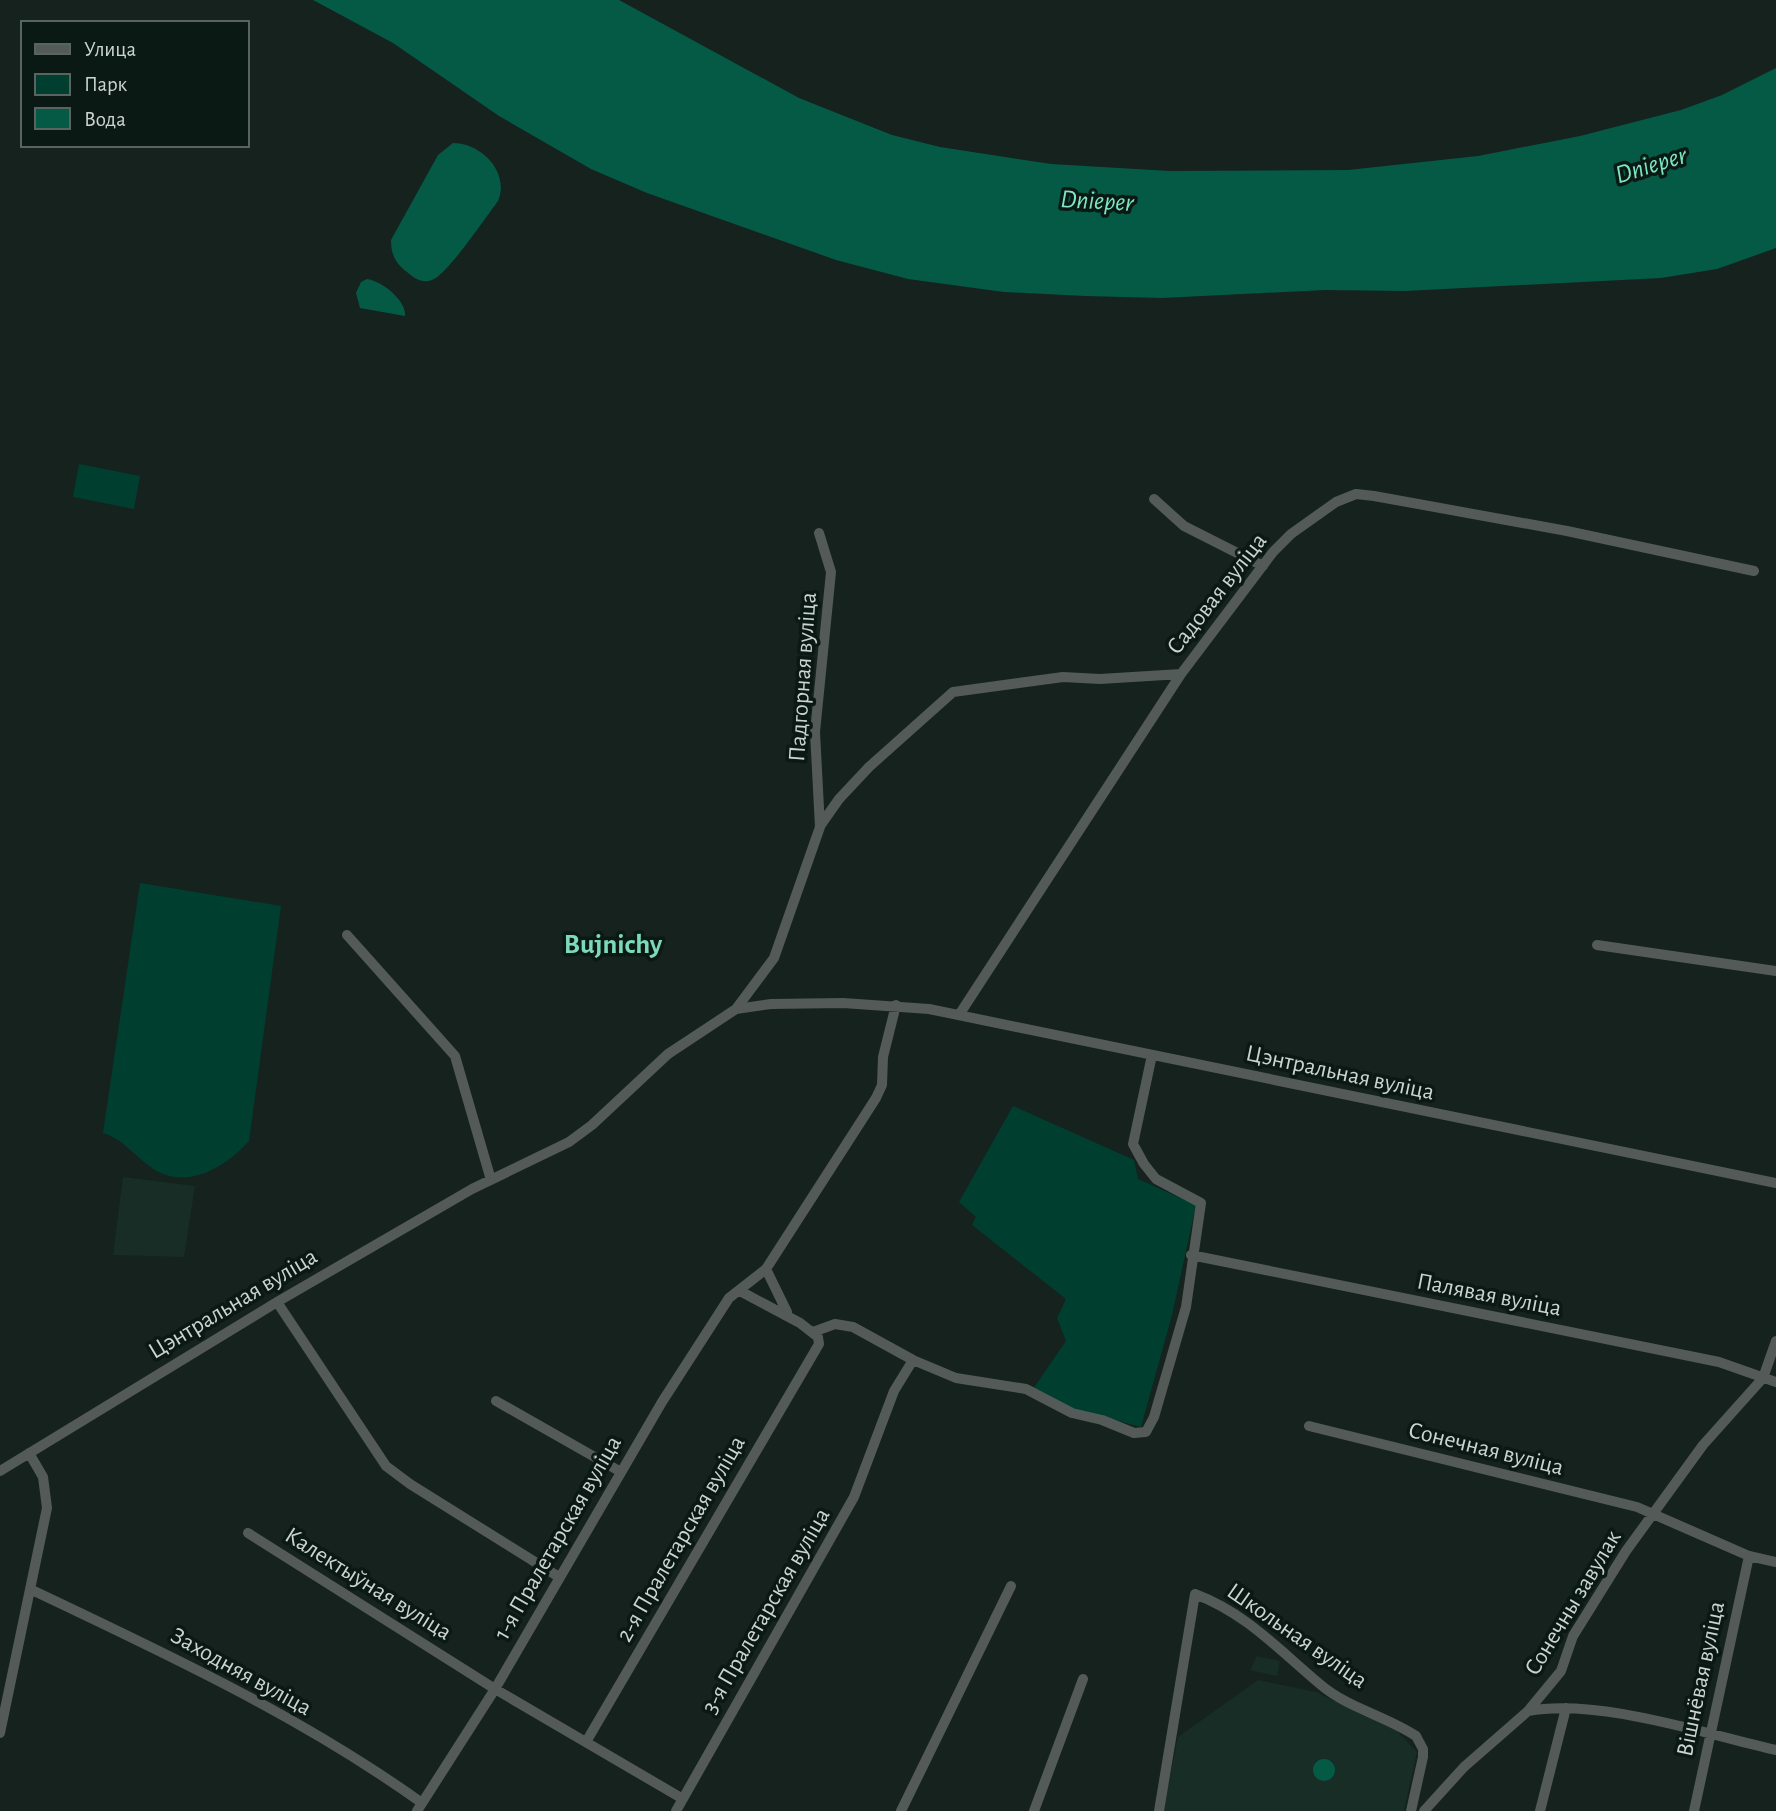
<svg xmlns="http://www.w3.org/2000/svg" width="1776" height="1811" font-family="'Alegreya Sans',sans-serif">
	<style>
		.built { fill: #172d26 }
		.green { fill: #003f2f }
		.water { fill: #055a46 }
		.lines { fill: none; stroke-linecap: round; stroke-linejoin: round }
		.minor { stroke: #545a58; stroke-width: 10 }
		.labels { text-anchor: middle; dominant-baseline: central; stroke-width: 7; stroke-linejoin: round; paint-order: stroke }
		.street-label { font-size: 24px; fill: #ccd4d1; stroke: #0b1914 }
		.water-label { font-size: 26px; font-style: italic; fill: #7de7c4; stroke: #0b1914 }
		.quarter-label { font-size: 28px; font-weight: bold; fill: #7cd9ba; stroke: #0b1914 }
	</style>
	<rect width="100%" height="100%" fill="#15221e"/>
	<path class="built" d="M123,1177L195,1186L184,1257L113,1255Z
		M1257,1656L1280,1661L1277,1676L1250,1670Z
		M1258,1680L1316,1692L1396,1730L1417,1752L1404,1811H1163L1178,1737Z"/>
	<path class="green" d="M79,464L140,476L134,509L73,497Z
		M140,883L281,906L249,1141C224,1169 182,1193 148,1165C132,1153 122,1139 103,1133Z
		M1013,1106L1134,1160L1138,1179L1196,1205L1172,1315L1141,1427L1067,1407L1033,1389L1066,1341L1057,1318L1066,1299L972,1225L976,1217L959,1202Z"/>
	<path class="water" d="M313,0H619L799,98L892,135L940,147L1051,164L1170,171L1348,170L1478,156L1580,136L1681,110L1722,95L1776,68V248L1717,269L1661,278L1405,291L1325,290L1162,298L1085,296L1004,292L908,279L836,260L647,193L591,169L499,116L393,43Z
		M453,143C482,143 510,173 498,201C486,217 447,275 432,280C422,284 414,278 407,272C395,263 391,254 391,240L438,155Z
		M367,279C382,281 407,301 405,316L360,308L356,293L361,282Z
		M1313 1770a11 11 0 1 1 22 0a11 11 0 1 1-22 0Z"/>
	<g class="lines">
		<path class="minor" d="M1154,499L1184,526L1263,566
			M820,826L839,799L869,767L953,692L1063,677L1100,679L1181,674
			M347,935L455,1056L491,1180
			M1597,945L1776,971
			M736,1009L774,958L820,827L815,732L831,572L819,533
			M959,1015L1181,674L1273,552L1291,534L1336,502L1356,494L1374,496L1567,531L1754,571
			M1191,1255L1719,1362L1776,1382
			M766,1269L787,1312
			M277,1302L386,1466L410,1484L559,1577
			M813,1332L835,1324L853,1327L913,1360
			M496,1401L621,1472
			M1309,1426L1637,1507L1749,1556L1776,1562
			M0,1471L277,1302L472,1189L569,1142L592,1125L668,1054L736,1009L771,1004L843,1003L929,1009L1776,1183
			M248,1533L495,1689L683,1799
			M32,1590C165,1653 302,1717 422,1803
			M1528,1711C1599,1698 1705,1734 1776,1750
			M0,1733L47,1508L43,1477L29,1453
			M586,1742L819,1344L818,1337L800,1323L740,1291
			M417,1811L495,1689L662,1402L729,1298L766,1269L876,1098L882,1085L883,1057L896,1005
			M676,1811L854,1497L894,1391L913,1360L956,1378L1026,1389L1072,1413L1102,1420L1134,1433L1146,1432L1154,1417L1186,1307L1201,1203L1156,1179L1144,1164L1133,1144L1152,1055
			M901,1811L1011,1586
			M1034,1811L1083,1679
			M1159,1811L1195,1594C1246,1613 1280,1651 1321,1685C1348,1708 1386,1716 1416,1736L1423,1749V1757L1411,1811
			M1424,1811L1464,1767L1528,1711L1561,1671L1573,1636L1626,1551L1703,1445L1763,1378L1776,1341
			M1540,1811L1566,1708
			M1694,1811L1749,1556"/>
	</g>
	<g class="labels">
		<g class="street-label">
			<text transform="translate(1217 594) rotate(-52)">Садовая вуліца</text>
			<text transform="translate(803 677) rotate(-86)">Падгорная вуліца</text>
			<text transform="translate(1340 1073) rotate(12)">Цэнтральная вуліца</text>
			<text transform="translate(1489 1295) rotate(11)">Палявая вуліца</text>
			<text transform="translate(233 1304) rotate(-31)">Цэнтральная вуліца</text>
			<text transform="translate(1486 1449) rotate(14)">Сонечная вуліца</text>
			<text transform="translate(558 1538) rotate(-60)">1-я Пралетарская вуліца</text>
			<text transform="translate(681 1539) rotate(-60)">2-я Пралетарская вуліца</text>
			<text transform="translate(368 1584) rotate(32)">Калектыўная вуліца</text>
			<text transform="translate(1573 1603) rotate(-59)">Сонечны завулак</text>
			<text transform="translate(766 1611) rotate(-60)">3-я Пралетарская вуліца</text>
			<text transform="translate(1297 1636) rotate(35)">Школьная вуліца</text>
			<text transform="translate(241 1672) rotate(29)">Заходняя вуліца</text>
			<text transform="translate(1701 1679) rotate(-78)">Вішнёвая вуліца</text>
		</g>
		<g class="water-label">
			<text transform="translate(1651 165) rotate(-17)">Dnieper</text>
			<text transform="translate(1097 201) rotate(3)">Dnieper</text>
		</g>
		<g class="quarter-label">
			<text x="613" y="945">Bujnichy</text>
		</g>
	</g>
	<rect x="21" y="21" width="228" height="126" fill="#0b1914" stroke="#586460" stroke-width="2"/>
	<rect x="35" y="44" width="35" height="10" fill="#545a58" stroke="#586460" stroke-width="2"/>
	<text x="84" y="56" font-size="21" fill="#ccd4d1">Улица</text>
	<rect x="35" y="74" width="35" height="21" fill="#003f2f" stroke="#586460" stroke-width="2"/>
	<text x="84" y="91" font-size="21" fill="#ccd4d1">Парк</text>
	<rect x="35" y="108" width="35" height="21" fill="#055a46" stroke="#586460" stroke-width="2"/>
	<text x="84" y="126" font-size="21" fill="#ccd4d1">Вода</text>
</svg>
